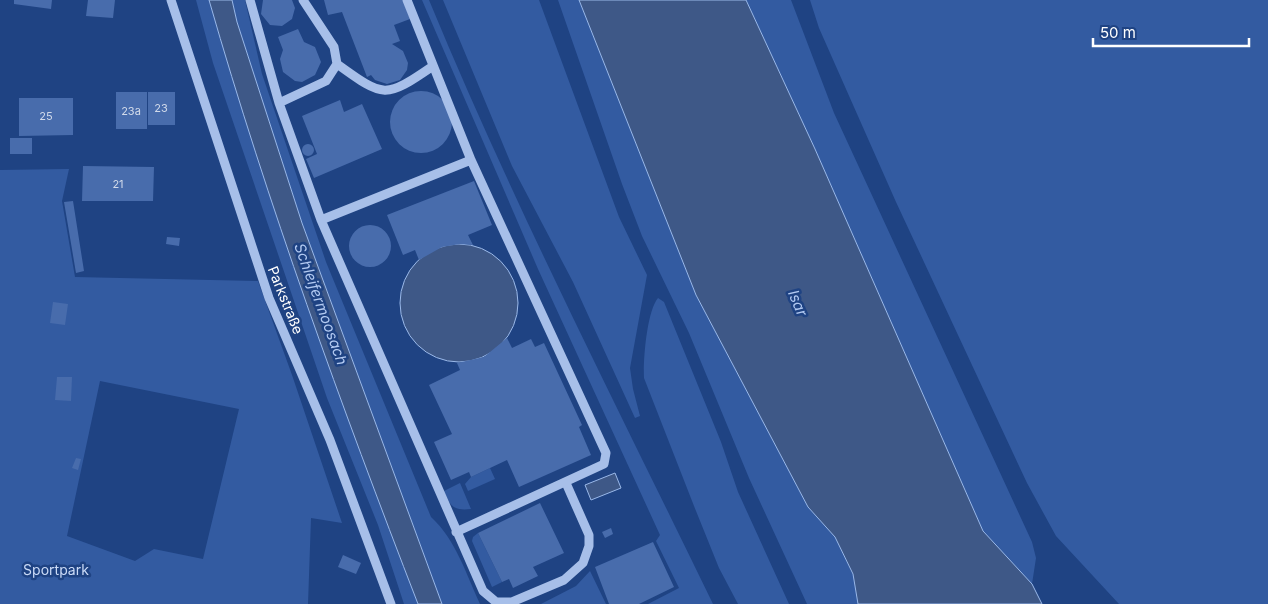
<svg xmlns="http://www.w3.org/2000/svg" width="1268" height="604" font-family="Inter,sans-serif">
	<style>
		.green { fill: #335ba1; fill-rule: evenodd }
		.water { fill: #3e5887; stroke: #9ab9ea }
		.building { fill: #486cac }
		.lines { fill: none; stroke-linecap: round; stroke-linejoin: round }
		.minor { stroke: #a7bfe9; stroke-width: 9 }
		.labels { text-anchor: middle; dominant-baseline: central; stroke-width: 5; stroke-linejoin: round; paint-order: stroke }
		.number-label { font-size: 11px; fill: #d1daea }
		.street-label { font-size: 14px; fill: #fff; stroke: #1f4383 }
		.park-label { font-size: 14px; fill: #cbdbf7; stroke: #1f4383 }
		.water-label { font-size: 15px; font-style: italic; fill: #b2c9f1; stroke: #1f4383 }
	</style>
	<rect width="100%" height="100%" fill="#1f4383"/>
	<path class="green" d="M196,0H209C269,205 341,405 418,604H404L378,525L327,398L213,63Z
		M232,0H245L262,74L326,262L431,517C456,540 466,574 480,604H442L302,223L237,22Z
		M422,0H429C514,206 616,404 713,604H648L679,588L656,541L660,535L538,269Z
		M443,0H539L619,217L647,275L630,368L633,389L640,416L635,418L573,282L512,166Z
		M558,0H579L696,295L808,507L835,537L853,575L858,604H807L749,478L689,333L642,236L622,184Z
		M746,0H791L834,113L1032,542L1036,558L1032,584L983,531L815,149Z
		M810,0H1268V604H1119L1056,536L1027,483L896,202L819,28Z
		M69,169L62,201L75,277L258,281L292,375L342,523L311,518L308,604H0V170ZM100,381L239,409L203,559L154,549L135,561L67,536Z
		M658,298L664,302L721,442L738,492L789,604H738L719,568L694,506L644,378C643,360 647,311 658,298Z
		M490,468L495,479L468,491L465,484L471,477Z
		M460,483L471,509C453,511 450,506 444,491Z
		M478,533L502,582L492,587L472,541L473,537Z
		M590,571L606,604H541L576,586Z"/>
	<path class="water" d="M209,0H232L237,22L302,223L442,604H418C341,405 268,205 209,0Z
		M579,0H746L815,149L983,531L1032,584L1042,604H858L853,574L835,537L808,507L696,295Z
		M400 303a59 59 0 1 1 118 0a59 59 0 1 1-118 0Z
		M615,473L621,488L591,500L585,485Z"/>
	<path class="building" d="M14,0H52L51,9L14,4Z
		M88,0H115L113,18L86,16Z
		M263,0H292L295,8L292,19L282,26L270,25L261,14Z
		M324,0H403L410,19L394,25L400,41L392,44L403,51L408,63L407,70L400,80L387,84L375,80L371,75L367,77L342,12L328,15Z
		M298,29L304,42L315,47L321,62L315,75L302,82L295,81L283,72L280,59L283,50L278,37Z
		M390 122a31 31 0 1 1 62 0a31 31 0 1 1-62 0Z
		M116,92H147V129H116Z
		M148,92H175V125H148Z
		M19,98H73V135L19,136Z
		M340,100L344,112L362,104L382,149L314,178L306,159L317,154L302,116Z
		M10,138H32V154H10Z
		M302 150a6 6 0 1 1 12 0a6 6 0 1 1-12 0Z
		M83,166L154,167L153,201H82Z
		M474,181L492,225L468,235L473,245L460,244L442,247L419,260L415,250L403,255L387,215Z
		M73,201L84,271L76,273L64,202Z
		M349 246a21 21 0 1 1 42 0a21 21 0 1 1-42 0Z
		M167,237L180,238L179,246L166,244Z
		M53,302L68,304L65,325L50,323Z
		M507,338L512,348L531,339L535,347L544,343L582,425L579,427L591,455L519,487L507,460L471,477L469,472L451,480L434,442L452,434L429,385L460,370L457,363L484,357Z
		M57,377H72L71,401L55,400Z
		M76,458L81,459L78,470L72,468Z
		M540,503L564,553L533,567L538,576L513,588L509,579L502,582L478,533Z
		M611,528L613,534L605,538L602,532Z
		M653,542L674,587L639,604H609L595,567Z
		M343,555L361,563L356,574L338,567Z"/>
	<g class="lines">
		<path class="minor" d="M171,0L269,298L330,440L391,604
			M250,0L279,103L321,220L483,591L496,602H512L564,580L583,563L589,546V535L566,483
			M407,0L471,160L606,453L604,464L456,532
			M337,64C384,98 385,99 433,66
			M279,103L326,81L337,64L334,47L303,0
			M321,220L471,160"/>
	</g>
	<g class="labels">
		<g class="number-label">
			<text x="161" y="108">23</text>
			<text x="131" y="111">23a</text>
			<text x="46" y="116">25</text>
			<text x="118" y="184">21</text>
		</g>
		<g class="street-label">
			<text transform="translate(286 300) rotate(68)">Parkstraße</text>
		</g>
		<g class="park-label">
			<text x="56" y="569">Sportpark</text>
		</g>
		<g class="water-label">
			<text transform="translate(798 303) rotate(67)">Isar</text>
			<text transform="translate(321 304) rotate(70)">Schleifermoosach</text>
		</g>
	</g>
	<path d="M1093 38v8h156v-8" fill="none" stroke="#ffffff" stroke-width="2.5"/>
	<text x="1100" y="38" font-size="15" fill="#ffffff" stroke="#1f4383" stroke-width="4" paint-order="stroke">50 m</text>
</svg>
